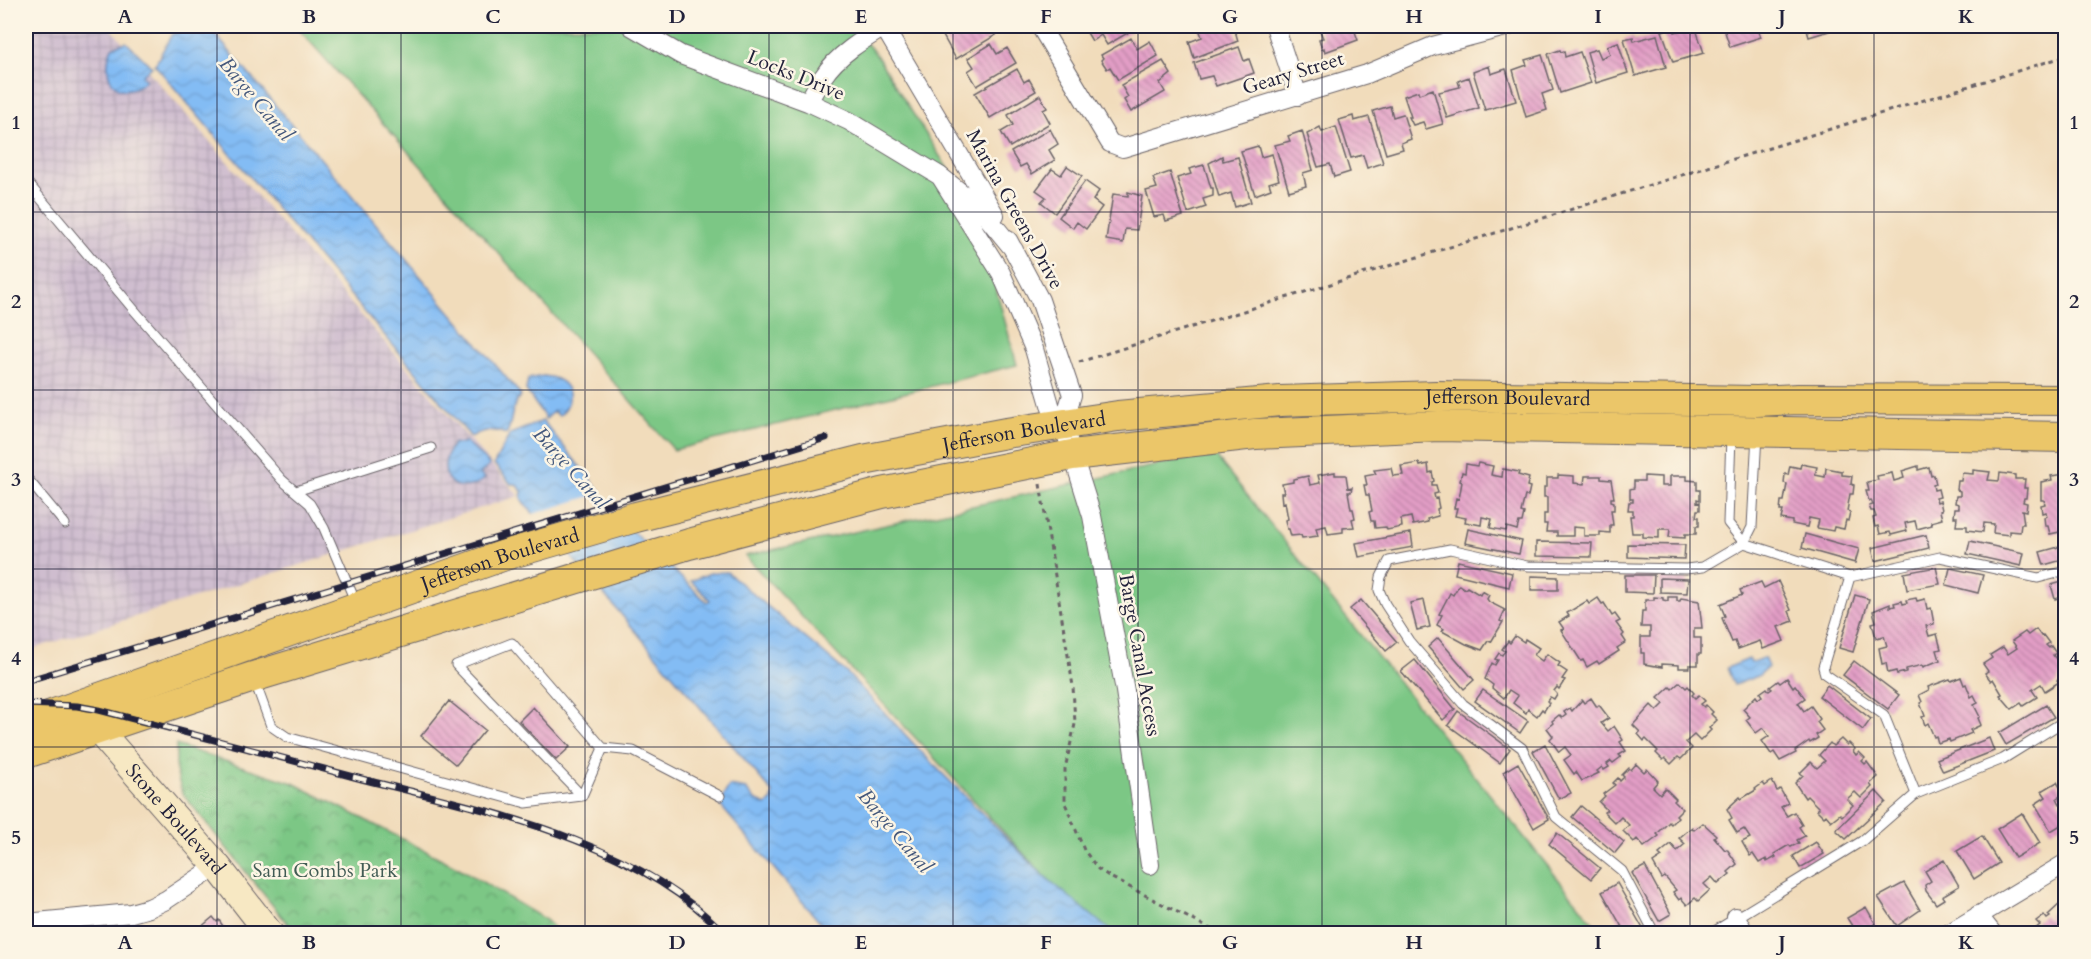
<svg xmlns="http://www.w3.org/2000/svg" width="2091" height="959" font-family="Cardo,serif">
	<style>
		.industrial { fill: url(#industrial-grid) }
		.grass { fill: #7cc785; stroke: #4f7460; stroke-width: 1.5 }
		.park { fill: url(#park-crowns); stroke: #4f7460; stroke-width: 1.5 }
		.water { fill: url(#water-waves); stroke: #526f98; stroke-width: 1.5 }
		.pier { fill: #f1dcbb }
		.building { fill: url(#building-back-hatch) }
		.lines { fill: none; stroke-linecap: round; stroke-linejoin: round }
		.lane-casing { stroke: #6a6368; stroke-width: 11 }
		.street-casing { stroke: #6a6368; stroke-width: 20 }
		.secondary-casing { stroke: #6a6368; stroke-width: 29 }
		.primary-casing { stroke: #6a6368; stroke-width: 32 }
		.path { stroke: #6a6368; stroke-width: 3; stroke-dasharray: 4.5 4.5; stroke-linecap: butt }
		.lane { stroke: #fff; stroke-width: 9 }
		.street { stroke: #fff; stroke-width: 18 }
		.secondary { stroke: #f7e8c3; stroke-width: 27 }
		.primary { stroke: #ebc669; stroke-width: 30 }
		.rail-casing { stroke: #22223b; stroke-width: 7 }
		.rail { stroke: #fcf5e5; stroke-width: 4.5; stroke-dasharray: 14; stroke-linecap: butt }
		.grid { fill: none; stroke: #22223b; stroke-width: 1.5; stroke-opacity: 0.55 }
		.labels { text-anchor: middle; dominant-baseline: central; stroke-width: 5; stroke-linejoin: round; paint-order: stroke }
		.street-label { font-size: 20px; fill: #22223b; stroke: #fcf5e5 }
		.park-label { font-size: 20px; fill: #425c55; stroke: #fcf5e5 }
		.water-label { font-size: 21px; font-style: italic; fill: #44587c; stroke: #fcf5e5 }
		.neatline { fill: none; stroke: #22223b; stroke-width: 2 }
		.grid-label { font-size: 20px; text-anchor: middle; font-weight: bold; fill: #22223b }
	</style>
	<defs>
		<pattern id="industrial-grid" width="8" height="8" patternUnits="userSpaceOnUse" patternTransform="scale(1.5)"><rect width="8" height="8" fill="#cfbdcf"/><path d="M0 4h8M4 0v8" fill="none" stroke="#b1a2b3"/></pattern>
		<pattern id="park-crowns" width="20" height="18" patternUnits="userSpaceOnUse" patternTransform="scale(1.5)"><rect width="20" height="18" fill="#7cc785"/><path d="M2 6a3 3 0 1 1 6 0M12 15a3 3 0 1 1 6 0" fill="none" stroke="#65a16e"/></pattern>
		<pattern id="water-waves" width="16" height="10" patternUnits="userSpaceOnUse" patternTransform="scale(1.5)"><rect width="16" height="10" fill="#83bcf4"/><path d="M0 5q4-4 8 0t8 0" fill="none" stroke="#71a1d2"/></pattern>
		<pattern id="building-back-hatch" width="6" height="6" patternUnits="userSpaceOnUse" patternTransform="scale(1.5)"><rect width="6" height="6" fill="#e39ec6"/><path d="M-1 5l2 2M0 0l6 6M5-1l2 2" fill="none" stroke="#b880a2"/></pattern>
	</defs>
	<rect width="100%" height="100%" fill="#fcf5e5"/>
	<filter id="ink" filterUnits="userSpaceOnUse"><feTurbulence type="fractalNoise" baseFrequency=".0167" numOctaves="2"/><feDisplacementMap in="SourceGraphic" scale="12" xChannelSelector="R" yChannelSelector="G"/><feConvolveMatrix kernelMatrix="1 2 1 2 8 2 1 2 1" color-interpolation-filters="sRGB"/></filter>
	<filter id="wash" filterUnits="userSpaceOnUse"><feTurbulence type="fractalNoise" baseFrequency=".008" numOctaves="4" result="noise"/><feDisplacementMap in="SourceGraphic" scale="24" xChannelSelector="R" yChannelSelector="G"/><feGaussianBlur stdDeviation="1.35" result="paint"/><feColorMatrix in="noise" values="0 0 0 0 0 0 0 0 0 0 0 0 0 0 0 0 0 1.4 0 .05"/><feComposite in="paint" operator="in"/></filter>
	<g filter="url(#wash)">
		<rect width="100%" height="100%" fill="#f1dcbb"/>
		<path class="industrial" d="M26,26H109L519,496L26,651Z"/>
		<path class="grass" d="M296,26H851L875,53L975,212L1017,365L674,450Z
			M1213,453L1602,933H1098L745,556Z"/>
		<path class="park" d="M176,745L293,783L459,868L546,920L560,933H295L182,793L176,771Z"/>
		<path class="water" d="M194,26H208L521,395C508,411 514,422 506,434C493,428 482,430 471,437L155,65L172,34Z
			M126,42L152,67L142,75L146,81C117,104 99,77 112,47Z
			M543,376C568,377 579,398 559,416L554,411L546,419L526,390L528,379Z
			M543,421L633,532L707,602L710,600L691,581L710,573L727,572L847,673L932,763L1042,874L1113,933H829L719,804L729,786L746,789L755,800L766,805L772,800L773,793L603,593L524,503L521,498L522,491L516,484H511L494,464L510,434Z
			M465,441L490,465L480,474L485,479C470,491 445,491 445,466C445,458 449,450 453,443L463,444Z
			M1764,658L1768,667L1758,676L1734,685L1727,668L1749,659L1751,663Z"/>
		<path class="pier" d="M604,492L634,529L562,551L530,515Z"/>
		<g id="blocks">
			<path class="building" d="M955,26H991L996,35L956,59L942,34Z
				M1083,26H1127L1131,31L1107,45L1101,35L1092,41Z
				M1198,26H1238L1234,27L1238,41L1194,58L1189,42L1202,37Z
				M1318,26H1361L1354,29L1358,40L1325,52L1324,48L1322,49L1319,39L1323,38Z
				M1683,26H1695L1704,53L1673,62L1662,31L1674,27L1675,32L1685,29Z
				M1723,26H1757L1761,37L1730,47Z
				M1812,26H1837L1828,29L1829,31L1809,37L1806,27Z
				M1657,35L1666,67L1635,76L1624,39L1633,37L1634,41Z
				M1131,38L1137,49L1150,41L1158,56L1118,80L1110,67L1107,69L1101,60L1103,58L1101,55Z
				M1618,42L1628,73L1596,83L1587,52L1597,49L1601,58L1610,54L1607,46Z
				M991,44L997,54L1007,48L1016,63L977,86L968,71L974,67L968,58Z
				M1239,47L1244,61L1249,59L1254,73L1216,86L1212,76L1199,79L1194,63Z
				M1560,50L1561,52L1564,51L1565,57L1580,52L1591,83L1560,93L1548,54Z
				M1542,55L1553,90L1542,94L1547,110L1526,117L1513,70L1527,65L1525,60Z
				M1163,61L1171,74L1160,83L1165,92L1131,112L1124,100L1128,97L1121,85Z
				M1489,66L1491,74L1506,69L1516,101L1485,110L1473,72Z
				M1017,69L1024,82L1029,79L1036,91L990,118L975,93Z
				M1469,77L1479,108L1447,118L1439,92L1460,87L1458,81Z
				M1433,89L1443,124L1426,129L1423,122L1413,125L1409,117H1411L1404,96L1418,91L1419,94Z
				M1040,95L1047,108L1043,110L1050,123L1010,147L1001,132L1013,125L1008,115Z
				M1390,106L1393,117L1403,114L1411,139L1401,143L1403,149L1386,154L1373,111Z
				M1353,116L1354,121L1369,117L1383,163L1367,168L1363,155L1351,158L1339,120Z
				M1320,127L1322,132L1336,127L1350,172L1334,177L1330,164L1318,167L1307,134Z
				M1050,129L1058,144L1049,150L1055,160L1032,174L1026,164L1020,167L1011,152Z
				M1302,131L1313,170L1303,173L1306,186L1289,191L1275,145L1290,141L1288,136Z
				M1258,146L1261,157L1272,154L1279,180L1269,183L1271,189L1255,195L1241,151Z
				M1222,156L1223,161L1238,157L1251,202L1235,207L1231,193L1219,197L1209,163Z
				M1204,165L1211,188H1213V196L1203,199L1206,207L1188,213L1177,178L1191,174L1189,169Z
				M1067,166L1082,176L1055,213L1041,202L1046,197L1036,190L1052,169L1061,175Z
				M1170,172L1183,216L1166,221L1164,215L1154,217L1146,191L1157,188L1153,178Z
				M1085,181L1099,191L1093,200L1102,207L1086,229L1077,222L1073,228L1059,217Z
				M1128,192L1142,196L1137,230L1125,229L1123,243L1106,240L1113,194L1128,196Z
				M1419,463L1420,466L1428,464L1429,473L1432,472L1434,481L1432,482V485H1436L1438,493L1434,494L1435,499L1437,498L1439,508L1437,509L1438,516L1427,519L1428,522L1413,525L1411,517L1401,519L1402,527L1387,530L1386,527L1375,528L1374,521H1371L1369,512L1372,511L1369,495H1366L1364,485H1367L1365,476L1376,474L1374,470L1391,468L1393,476L1403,475L1401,466Z
				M1478,463L1493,466L1491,475L1502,477L1503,469L1519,472L1518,475L1529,478L1527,486L1530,487L1528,496H1525L1521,512L1524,513L1522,522H1519L1517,530L1507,527L1506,531L1490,528L1492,519L1482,517L1481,525L1465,522L1466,518L1455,516L1457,508H1454L1456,498L1459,499L1462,482L1460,481L1462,472L1465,473L1466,464L1477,466Z
				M1801,464L1817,467L1815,475L1825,477L1826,468L1842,471V475L1852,476L1851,484L1854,485L1853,494H1850L1847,511L1850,512L1848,521L1846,520L1844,529L1834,527L1833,531L1817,528L1819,520L1809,518L1807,527L1792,524V521L1781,519L1783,511H1780L1781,501H1784L1787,484L1784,483L1785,474L1788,475L1790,466L1800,468Z
				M1918,466V470L1929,467L1931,476L1934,475L1936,484L1933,485L1934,490L1938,489L1940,497L1936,498L1937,502L1940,501L1942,510L1940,511L1942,519L1931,522L1932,525L1917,529L1915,521L1905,523L1907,531L1891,535L1890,532L1880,534L1878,526L1875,527L1873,518L1876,517L1874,511H1871L1869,506L1873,505L1871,500L1869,501L1866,491H1869L1867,482L1878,480L1877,476L1892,473L1894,481L1904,478L1902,471Z
				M1973,470L1990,472L1988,480L1999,481L2000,473L2015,475V479H2025L2024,488H2027L2026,498H2024L2023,502L2027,503L2026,511L2022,510L2024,524H2021L2020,532L2009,531V535L1993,533L1994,524L1984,523L1983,532L1967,530V526H1956L1957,517H1954L1955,508H1959V504L1955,503L1956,496H1960V491L1957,490L1958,481H1961L1962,473L1973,474Z
				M1335,472V475H1346L1348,488L1352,487L1351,492H1348L1351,509H1353L1355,518L1352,519L1354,527L1343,528V532L1328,534L1326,526L1316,528L1318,536L1302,538L1301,535L1291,536L1289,529H1287L1285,520L1288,519L1285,502L1282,503L1281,493H1284L1282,484L1293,482V479L1308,476L1310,485L1320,483L1318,475Z
				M2066,474V535L2061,536L2060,532L2050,534L2048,526H2045L2044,517L2047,516L2046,512L2042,513L2041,505L2045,504L2044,500H2041V482L2052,480L2051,476Z
				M1558,475L1574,476V483L1584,484L1585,476H1601V479L1611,480L1614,498H1611V501L1614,502V510H1611L1613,525H1610V533L1600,532V536H1584V528L1573,527V536H1557V532H1546L1547,524H1544V514H1547V497H1544V487H1547V478H1558Z
				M1644,476L1661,477V486H1670V476H1687V480L1697,481V490H1700V500L1697,499V503L1700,502V510H1697L1696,517H1699V526H1696V534H1685V538L1669,537L1670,529H1659V538L1643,537V533H1632L1630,516H1633V510H1628L1629,502H1633V499H1630V489L1634,488V481H1644Z
				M1468,529L1522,541L1519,554L1465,543Z
				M1411,533L1413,547L1359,557L1356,543Z
				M1805,534L1859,549L1855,563L1802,548Z
				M1926,535L1929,548L1875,561L1872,548Z
				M1970,541L2024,553L2021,566L1967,554Z
				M1536,542L1592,543L1591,557L1536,556Z
				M1628,544L1685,545L1684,559L1628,557Z
				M2066,545V559L2044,565L2040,552Z
				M1458,561L1512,573L1509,587L1455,574Z
				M1936,567L1940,584L1907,590L1904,573Z
				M1950,568L1983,575L1978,593L1946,585Z
				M1625,575H1654L1653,593L1625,592Z
				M1531,576L1558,577V590H1531Z
				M1660,578L1688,579L1687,593L1660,592Z
				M1778,581L1791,610L1789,611L1793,621L1778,627L1784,641L1763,649L1760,641L1738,649L1735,641L1732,642L1722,618L1725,616L1720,604L1742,595L1740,590L1761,582L1764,588Z
				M2066,581V596L2055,599L2051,585Z
				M1459,585L1465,589L1467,587L1480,595L1482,591L1489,595L1487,599L1489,602L1505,610L1500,621L1503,622L1491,642L1488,641L1482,650L1466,644L1442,631L1444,629L1437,625L1442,615L1439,614L1450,593L1453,595Z
				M1855,595L1869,599L1853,652L1839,648Z
				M1654,597L1663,598V600L1668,601V597H1677V601H1680L1681,598L1699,601L1702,628H1694V638H1701V654H1698V665H1689V668H1679V665L1662,664V667L1644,664V653H1641V637H1650V627H1641L1642,611H1645V600H1654Z
				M1598,598L1602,604L1604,603L1612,616L1615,614L1620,621L1616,623L1624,634L1622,636L1626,642L1617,648L1619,651L1599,664L1597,661L1587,667L1583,660L1581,661L1561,630L1564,629L1559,622L1569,616L1567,613L1587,601L1589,604Z
				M1916,598L1917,601L1925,599L1927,609L1931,608L1934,624L1926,626L1929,636L1937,634L1941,649L1937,650L1940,660L1923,667L1922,665L1906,669V672L1897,674L1896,671L1888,673L1886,663L1882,664L1879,648L1887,646L1884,636L1876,638L1872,623L1876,622L1873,611L1890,604V607L1895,606L1894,603L1902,601L1903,604L1907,603L1906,600Z
				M1361,600L1397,642L1386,651L1350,609Z
				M1424,600L1430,627L1417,630L1410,603Z
				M2036,629L2041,636L2043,635L2049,643L2046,645L2049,648L2051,646L2056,653L2053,655L2056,659L2058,657L2063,665L2061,667L2066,674L2057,680L2059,682L2045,691L2041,684L2032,690L2037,697L2023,706L2021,703L2012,709L2000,695L2002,694L1993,679L1991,681L1985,673L1988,671L1983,664L1992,658L1990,655L2003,647L2008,654L2017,648L2012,641L2025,632L2028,635Z
				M1515,636L1524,642L1525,639L1539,648L1534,655L1542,661L1547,654L1560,663L1558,666L1567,672L1562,679L1565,680L1559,689L1557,687L1554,691L1557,694L1554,699L1550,697L1547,701L1549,703L1544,711L1542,709L1537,716L1528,709L1526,713L1513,703L1518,696L1509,690L1504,698L1492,688L1493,685L1485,679L1492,663L1495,665L1498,660L1495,659L1499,653L1502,655L1505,651L1502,649L1508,641L1510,643Z
				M1438,638L1474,680L1464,689L1428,647Z
				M1415,660L1455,709L1443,720L1401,671Z
				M1854,661L1899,695L1888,709L1843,675Z
				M1961,677L1964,685L1966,684L1971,697L1974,695L1978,703L1974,705L1980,717L1978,718L1981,725L1970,730L1972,733L1950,742L1949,739L1938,743L1936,736L1934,737L1928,723L1925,725L1922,717L1925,716L1920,703L1922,702L1919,695L1929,690L1928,687L1950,679L1951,681Z
				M1787,678L1793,687L1795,685L1805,698L1798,703L1804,711L1811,706L1820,719L1817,722L1823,730L1816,735L1818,738L1810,743L1809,741L1795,751L1796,753L1780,761L1774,752L1771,754L1762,741L1769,736L1763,728L1756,733L1746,720L1750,717L1743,709L1756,696L1758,699L1762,696L1760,693L1767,688L1769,691L1772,689L1770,687L1778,681L1780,683Z
				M1680,682L1686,688L1688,686L1694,693L1692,695L1695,698L1699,695L1705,701L1701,704L1704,707L1706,705L1713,712L1711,714L1717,720L1709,728L1711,730L1700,741L1694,735L1686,742L1692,748L1681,759L1678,757L1671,764L1665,758L1663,760L1656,753L1658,751L1646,739L1644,741L1638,734L1640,732L1633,725L1651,705L1657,711L1664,704L1658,698L1670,687L1672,689Z
				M1827,685L1871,719L1863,730L1819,696Z
				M1483,690L1528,721L1520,733L1475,701Z
				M1591,698L1597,707L1599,705L1609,718L1601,723L1608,731L1614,726L1623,740L1620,742L1626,751L1619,755L1621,757L1613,763L1611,761L1607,764L1609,767L1604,770L1602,767L1597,771L1599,773L1582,781L1576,772L1574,774L1564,760L1571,755L1565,747L1559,752L1550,739L1553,736L1547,728L1553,723L1552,721L1559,715L1562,718L1566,715L1564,712L1570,708L1572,711L1582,700L1584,703Z
				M449,701L485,730L456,765L421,736Z
				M2046,705L2054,717L2006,745L1999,733Z
				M533,707L570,747L556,760L519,721Z
				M1458,711L1510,749L1500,763L1448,725Z
				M1989,738L1994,751L1943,771L1937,759Z
				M1841,739L1847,745L1849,743L1855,749L1853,751L1856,755L1859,752L1865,758L1862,761L1865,764L1867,762L1878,777L1870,784L1872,787L1861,798L1855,792L1847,799L1853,805L1842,816L1840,814L1831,821L1826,815L1824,817L1817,810L1819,808L1807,796L1805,798L1795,783L1803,775L1800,773L1811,762L1817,768L1825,761L1819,755L1830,743L1833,746Z
				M1545,744L1571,793L1559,799L1533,751Z
				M1518,763L1549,819L1534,828L1503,772Z
				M1636,764L1644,772L1647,769L1658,781L1653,787L1660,794L1665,788L1676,799L1674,801L1682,809L1676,815L1678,817L1671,824L1669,822L1657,834L1659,836L1644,847L1637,839L1634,842L1623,831L1629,825L1621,817L1615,823L1604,812L1607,810L1599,802L1605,796L1603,794L1615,785L1613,783L1618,778L1620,781L1624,777L1622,775L1629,768L1631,770Z
				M1772,781L1777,791L1780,789L1788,803L1781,807L1787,816L1794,812L1802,825L1799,827L1805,836L1797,840L1799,843L1791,847L1789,845L1774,854L1776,857L1767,862L1766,859L1759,863L1753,854L1750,856L1742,842L1750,838L1744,829L1737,833L1729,820L1732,818L1727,809L1740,797L1741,799L1756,790L1755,789L1763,783L1765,786Z
				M2057,782L2064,794L2057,798L2060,804L2066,801V822L2051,831L2035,804L2046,797L2042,791Z
				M1876,791L1886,802L1846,839L1836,830Z
				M1581,806L1624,842L1615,853L1572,817Z
				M2022,813L2040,843L2015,858L1997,829Z
				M1703,823L1716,835L1714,837L1725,850L1727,849L1737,864L1728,872L1730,874L1718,884L1712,877L1704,884L1710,890L1698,901L1695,898L1687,905L1681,898L1679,900L1673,892L1676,890L1665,877L1662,879L1653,863L1662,857L1659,854L1671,844L1677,851L1685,844L1679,838L1692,827L1694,830Z
				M1557,833L1600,868L1591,879L1549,844Z
				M1982,836L1999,863L1974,879L1957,851Z
				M1816,842L1824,854L1800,868L1793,856Z
				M1944,860L1959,886L1942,896L1944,899L1936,904L1926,891L1925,885L1931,881L1925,871Z
				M1645,866L1671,914L1659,921L1632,873Z
				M1617,883L1646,934H1626L1602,892Z
				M1904,883L1920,910L1897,926L1878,897Z
				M2062,902L2066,907V929L2063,931L2066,934H2039L2035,929L2040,925L2036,921L2044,915L2047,919L2050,917L2048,915Z
				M1866,907L1881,934H1846L1854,929L1847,918Z
				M213,917L217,922L219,920L228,934H193Z"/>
		</g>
	</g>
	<g filter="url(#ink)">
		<use href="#blocks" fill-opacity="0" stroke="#6a6368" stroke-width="1.5"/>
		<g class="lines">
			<g class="lane-casing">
				<path id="lane" d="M26,181L135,311L282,480L310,504L324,528L356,603
					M1731,436L1728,523L1744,543L1752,527L1757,434
					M26,477L65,524
					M296,491L431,448
					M512,643L603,748L582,796L456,665Z
					M254,679L271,726L287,737L526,803L582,796
					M603,748L633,751L720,796
					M1916,794L1884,715L1825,674L1823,667L1850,577L1940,557L2038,578L2066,571
					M1655,934L1622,871L1556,817L1522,748L1463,704L1409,641L1385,604L1379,590L1381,577L1389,561L1450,549L1527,566L1686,569L1703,567L1744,543L1850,577
					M1710,934L1862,841L1916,794L2003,759L2066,720"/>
			</g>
			<g class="street-casing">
				<path id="street" d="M631,26L681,55L808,102L849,121L940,176L978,206L1014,250
					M1040,26L1110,143L1123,148L1367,74L1433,46L1509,26
					M1275,26L1298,96
					M884,27L995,215
					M808,102C813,94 817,85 823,77C837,55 864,39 886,26
					M940,176L1001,273L1034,349L1051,408L1063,424L1092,516L1125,691L1150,865
					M1008,240L1040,300L1072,395L1063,424
					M1978,915L1993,934
					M1736,917L1745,934
					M26,923L131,913L149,908L166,900L217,866
					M1948,934L2066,863"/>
			</g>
			<g class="secondary-casing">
				<g id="secondary">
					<path id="s1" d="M85,715L217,866L270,934"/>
				</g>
			</g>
			<g class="primary-casing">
				<g id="primary">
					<path id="s2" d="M26,724L505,555L636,517L863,460L1006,433L1118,416L1280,401L1436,396L1757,401L1798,399L2066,400"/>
					<path d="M26,753L253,677L689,544L882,493L1072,455L1255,434L1439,426L2066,437"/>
				</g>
			</g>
			<path class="path" d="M1079,362L2066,56
				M1040,484L1073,686L1075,724L1065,769V803L1084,850L1098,869L1112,878L1220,934"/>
			<use href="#lane" class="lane"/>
			<use href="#street" class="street"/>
			<use href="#secondary" class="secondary"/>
			<use href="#primary" class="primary"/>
			<g class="rail-casing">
				<path id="rail" d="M26,681L826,438
					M26,704L77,706L99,710C185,732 272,755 358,778C483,810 633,838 725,934"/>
			</g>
			<use href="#rail" class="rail"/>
		</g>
	</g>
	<path class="grid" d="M217,26V934M401,26V934M585,26V934M769,26V934M953,26V934M1138,26V934M1322,26V934M1506,26V934M1690,26V934M1874,26V934M26,212H2066M26,390H2066M26,569H2066M26,747H2066"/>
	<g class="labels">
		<g class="street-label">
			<text transform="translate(1293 73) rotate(-17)">Geary Street</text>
			<text transform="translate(796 75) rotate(22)">Locks Drive</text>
			<text transform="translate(1015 209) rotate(61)">Marina Greens Drive</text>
			<text stroke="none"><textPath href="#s2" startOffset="1528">Jefferson Boulevard</textPath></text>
			<text stroke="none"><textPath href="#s2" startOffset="1042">Jefferson Boulevard</textPath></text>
			<text stroke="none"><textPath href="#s2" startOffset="502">Jefferson Boulevard</textPath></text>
			<text transform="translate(1140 655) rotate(80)">Barge Canal Access</text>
			<text stroke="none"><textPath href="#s1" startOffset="138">Stone Boulevard</textPath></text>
		</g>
		<g class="park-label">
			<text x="325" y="870">Sam Combs Park</text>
		</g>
		<g class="water-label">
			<text transform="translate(256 99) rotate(50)">Barge Canal</text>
			<text transform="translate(571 468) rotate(48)">Barge Canal</text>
			<text transform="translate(895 831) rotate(50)">Barge Canal</text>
		</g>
	</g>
	<rect width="2091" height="959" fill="none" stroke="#fcf5e5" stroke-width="66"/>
	<rect x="33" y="33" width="2025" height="893" class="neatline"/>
	<g class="grid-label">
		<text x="125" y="23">A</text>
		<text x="309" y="23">B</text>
		<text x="493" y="23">C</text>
		<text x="677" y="23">D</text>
		<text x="861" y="23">E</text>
		<text x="1046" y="23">F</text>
		<text x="1230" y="23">G</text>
		<text x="1414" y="23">H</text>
		<text x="1598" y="23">I</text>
		<text x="1782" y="23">J</text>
		<text x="1966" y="23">K</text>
		<text x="16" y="129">1</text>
		<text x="2074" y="129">1</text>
		<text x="16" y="308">2</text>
		<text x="2074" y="308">2</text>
		<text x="16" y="486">3</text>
		<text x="2074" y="486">3</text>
		<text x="16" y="665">4</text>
		<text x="2074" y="665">4</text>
		<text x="16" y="844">5</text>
		<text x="2074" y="844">5</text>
		<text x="125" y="949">A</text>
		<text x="309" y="949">B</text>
		<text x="493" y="949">C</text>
		<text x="677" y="949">D</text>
		<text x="861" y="949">E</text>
		<text x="1046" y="949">F</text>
		<text x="1230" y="949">G</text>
		<text x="1414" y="949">H</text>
		<text x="1598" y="949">I</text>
		<text x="1782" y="949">J</text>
		<text x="1966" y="949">K</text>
	</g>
</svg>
